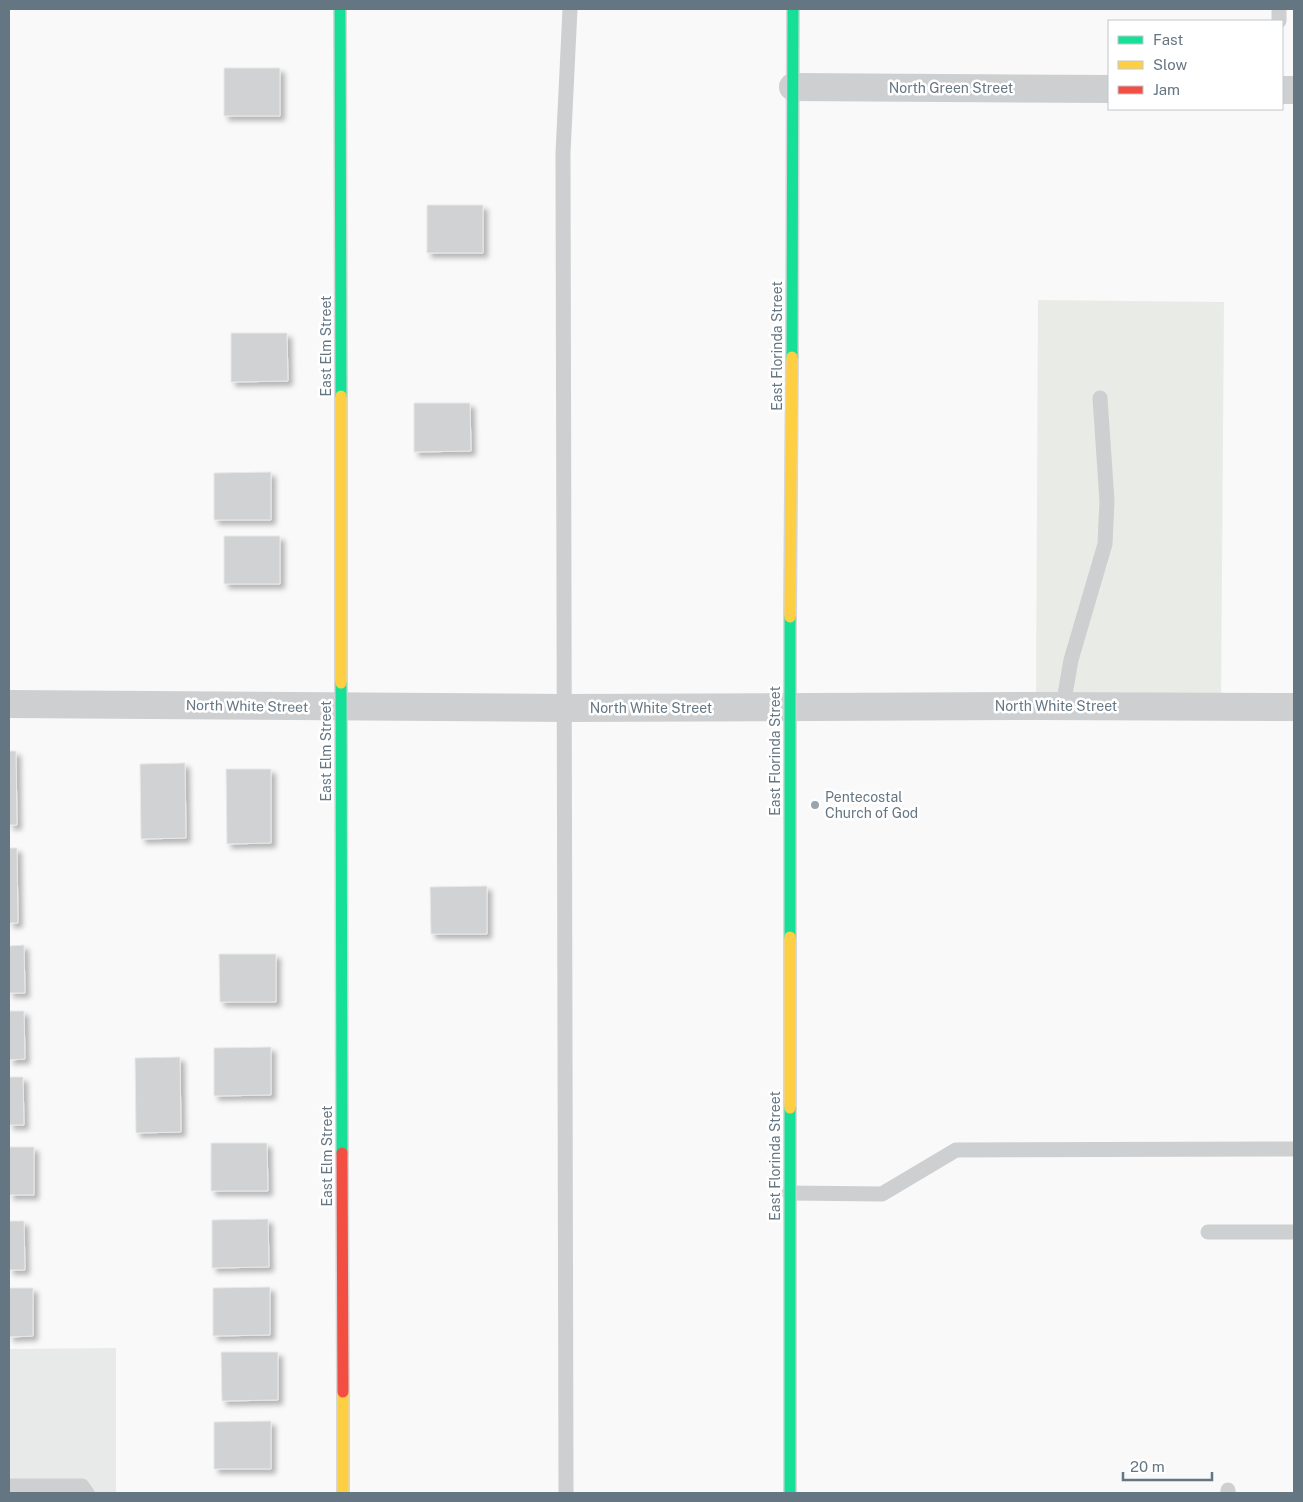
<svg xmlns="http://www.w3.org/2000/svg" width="1303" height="1502" font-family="'Public Sans',sans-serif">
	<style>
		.built { fill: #e8e9e9 }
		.green { fill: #e8ebe6 }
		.building { fill: #d0d2d3; stroke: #e8e8e8; filter: url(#shadow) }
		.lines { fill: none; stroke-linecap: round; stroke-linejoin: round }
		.fast-casing { stroke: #d5d6d7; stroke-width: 14 }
		.slow-casing { stroke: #d5d6d7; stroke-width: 14 }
		.jam-casing { stroke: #d5d6d7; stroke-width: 14 }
		.lane { stroke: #cecfd0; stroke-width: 15 }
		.street { stroke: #cecfd0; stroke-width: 28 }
		.fast { stroke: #16e098; stroke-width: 11 }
		.slow { stroke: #ffcf43; stroke-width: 11 }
		.jam { stroke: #f24e42; stroke-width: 11 }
		.poi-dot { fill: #99a4ac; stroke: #fff; stroke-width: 2 }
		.labels { text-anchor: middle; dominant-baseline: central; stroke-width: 5; stroke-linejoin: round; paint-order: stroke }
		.street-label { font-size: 14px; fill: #657683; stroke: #fff }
		.poi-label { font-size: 14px; fill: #657683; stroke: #fff; text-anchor: start }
	</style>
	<defs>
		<filter id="shadow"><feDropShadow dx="4.5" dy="4.5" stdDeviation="2.5" flood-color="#0004"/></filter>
	</defs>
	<rect width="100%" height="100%" fill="#f9f9f9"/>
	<path class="built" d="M116,1348V1493H9V1349Z"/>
	<path class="green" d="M1038,300L1224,302L1221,707L1036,706Z"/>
	<path class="building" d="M224,68H280V116H224Z
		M427,205H483V253H427Z
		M231,333H287L288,381L231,382Z
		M414,403H470L471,451L414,452Z
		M271,472V520H214V473Z
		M224,536H280V584H224Z
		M9,751H16L17,825H9Z
		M185,763L186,838L141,839L140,764Z
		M226,769H271V843L227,844Z
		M9,848H17L18,923H9Z
		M487,886V934H431L430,887Z
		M24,945L25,993H9V946Z
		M219,954H276V1002H220Z
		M9,1011H24L25,1059L9,1060Z
		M271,1047V1095L214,1096V1048Z
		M180,1057L181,1132L136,1133L135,1058Z
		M9,1077H23L24,1125H9Z
		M211,1143H267L268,1191H211Z
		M9,1147H34V1195H9Z
		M268,1219L269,1267L212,1268V1220Z
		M9,1221H24L25,1270H9Z
		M270,1287V1335L213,1336V1288Z
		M9,1288H33V1336L9,1337Z
		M221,1352H278V1400L222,1401Z
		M271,1421V1469H214V1422Z"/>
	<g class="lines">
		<g class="fast-casing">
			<path id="fast" d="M340,9L341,396
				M792,357L793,9
				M341,683L342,1153
				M790,937V617
				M790,1108V1493"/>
		</g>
		<g class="slow-casing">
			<path id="slow" d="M341,396V683
				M790,617L792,357
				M790,937V1108
				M343,1392V1493"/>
		</g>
		<g class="jam-casing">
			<path id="jam" d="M342,1153L343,1392"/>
		</g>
		<path class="lane" d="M1279,21V9
			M1063,706L1071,660L1105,544L1107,501L1100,398
			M789,1193L882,1194L956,1150L1294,1149
			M1208,1232H1294
			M9,1486H82L87,1493
			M566,1493L563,153L570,9
			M1228,1493V1490"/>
		<path class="street" d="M793,87L1109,89
			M1282,90H1294
			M9,704L565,708L1036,706L1294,707"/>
		<use href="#fast" class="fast"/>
		<use href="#slow" class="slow"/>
		<use href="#jam" class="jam"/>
	</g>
	<circle class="poi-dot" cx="815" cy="805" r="5"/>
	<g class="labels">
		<g class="street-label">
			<text x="951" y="88">North Green Street</text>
			<text transform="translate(326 346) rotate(-90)">East Elm Street</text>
			<text transform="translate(777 346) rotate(-90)">East Florinda Street</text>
			<text transform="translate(247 706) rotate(1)">North White Street</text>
			<text x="1056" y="706">North White Street</text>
			<text x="651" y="708">North White Street</text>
			<text transform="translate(326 751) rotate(-90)">East Elm Street</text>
			<text transform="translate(775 751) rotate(-90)">East Florinda Street</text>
			<text transform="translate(327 1156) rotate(-90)">East Elm Street</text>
			<text transform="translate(775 1156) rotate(-90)">East Florinda Street</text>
		</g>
		<g class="poi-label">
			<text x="825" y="797">Pentecostal<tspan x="825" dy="16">Church of God</tspan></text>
		</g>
	</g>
	<rect width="1303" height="1502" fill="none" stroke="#657683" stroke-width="20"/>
	<rect x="1108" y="20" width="175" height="90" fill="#ffffff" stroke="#c1c8cd"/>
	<rect x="1118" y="36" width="25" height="8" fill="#16e098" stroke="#c1c8cd"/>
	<text x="1153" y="45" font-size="15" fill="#657683">Fast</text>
	<rect x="1118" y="61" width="25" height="8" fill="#ffcf43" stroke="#c1c8cd"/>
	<text x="1153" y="70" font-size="15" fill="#657683">Slow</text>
	<rect x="1118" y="86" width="25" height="8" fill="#f24e42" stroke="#c1c8cd"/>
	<text x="1153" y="95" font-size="15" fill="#657683">Jam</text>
	<path d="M1123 1472v8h89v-8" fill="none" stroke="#657683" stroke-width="2.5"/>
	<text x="1130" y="1472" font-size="15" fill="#657683" stroke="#ffffff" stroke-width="4" paint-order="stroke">20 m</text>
</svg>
